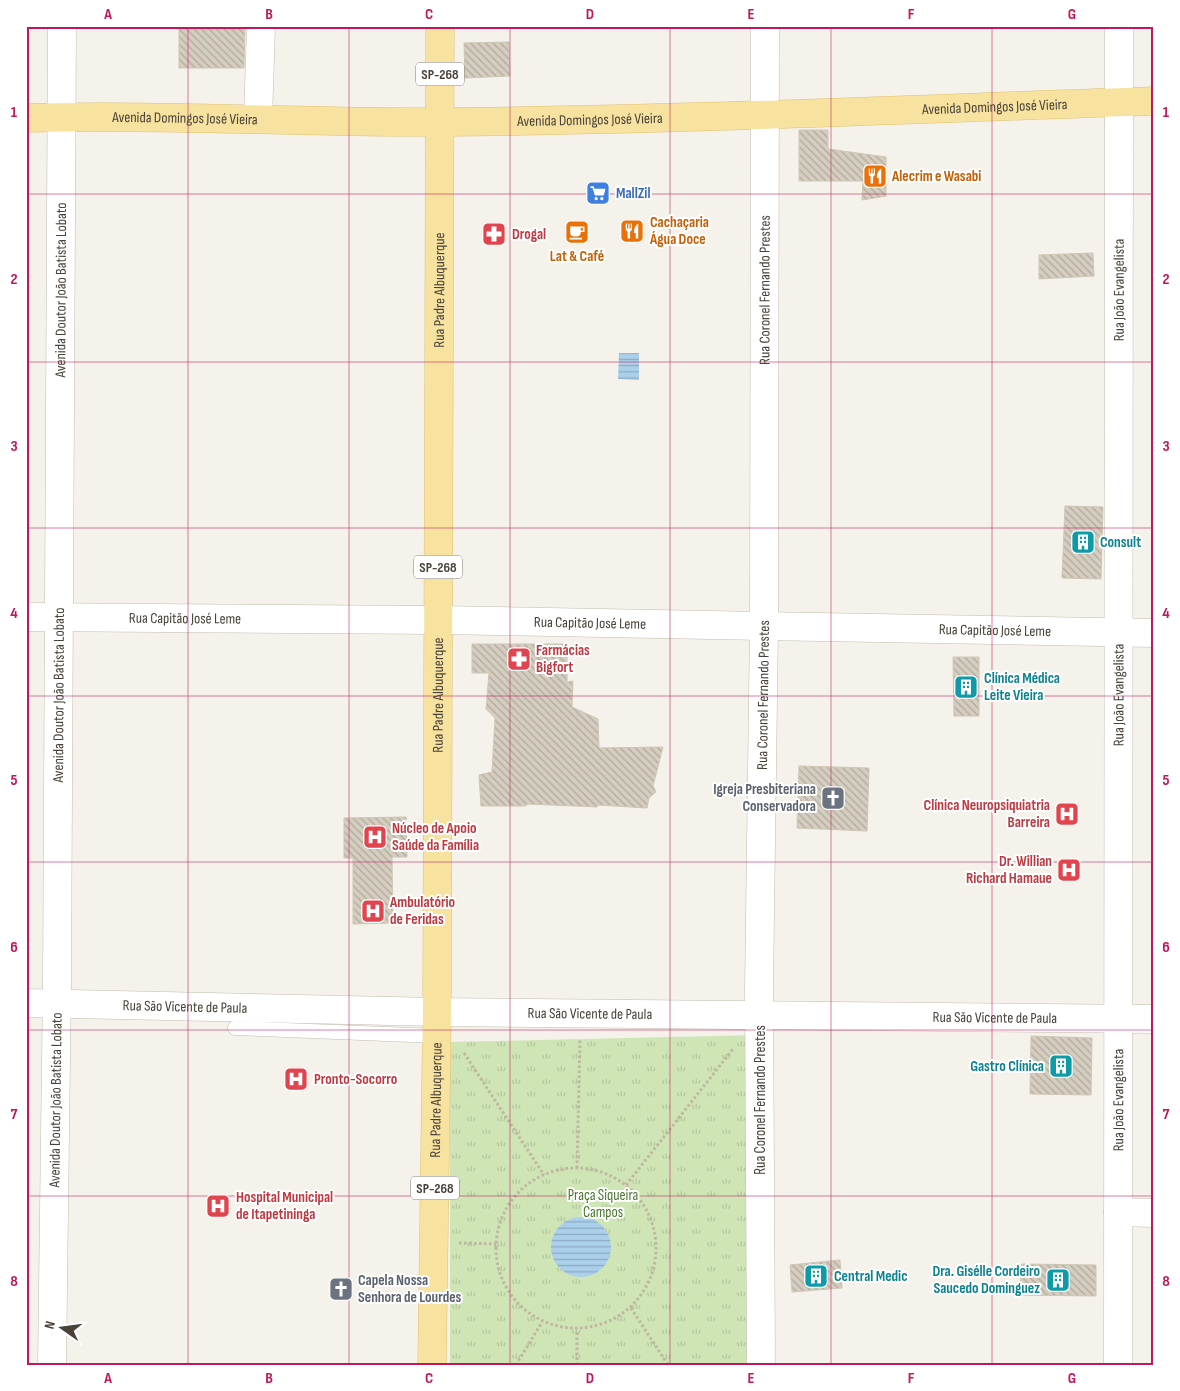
<svg xmlns="http://www.w3.org/2000/svg" width="1180" height="1391" font-family="'Sofia Sans Condensed',sans-serif">
	<style>
		.grass { fill: url(#grass-tufts) }
		.water { fill: url(#water-rules) }
		.building { fill: url(#building-back-hatch); stroke: #cfc6b4 }
		.lines { fill: none; stroke-linecap: round; stroke-linejoin: round }
		.lane-casing { stroke: #c2bcb0; stroke-width: 15 }
		.street-casing { stroke: #c2bcb0; stroke-width: 29 }
		.primary-casing { stroke: #ddc070; stroke-width: 29 }
		.path { stroke: #c0b6a0; stroke-width: 3; stroke-dasharray: 2.5 2.5; stroke-linecap: butt }
		.lane { stroke: #fff; stroke-width: 14 }
		.street { stroke: #fff; stroke-width: 28 }
		.primary { stroke: #f8e2a0; stroke-width: 28 }
		.grid { fill: none; stroke: #c2185b; stroke-width: 1; stroke-opacity: 0.55 }
		.labels { text-anchor: middle; dominant-baseline: central; stroke-width: 4; stroke-linejoin: round; paint-order: stroke }
		.shield { fill: #fff; stroke: #7f7b74; stroke-width: 1 }
		.shield-label { font-size: 14px; font-weight: bold; fill: #484239 }
		.street-label { font-size: 15px; fill: #484239; stroke: #fff }
		.food-label { font-size: 15px; font-weight: bold; fill: #c56008; stroke: #fff; text-anchor: start }
		.shop-label { font-size: 15px; font-weight: bold; fill: #366cbe; stroke: #fff; text-anchor: start }
		.health-label { font-size: 15px; font-weight: bold; fill: #be3a42; stroke: #fff; text-anchor: start }
		.culture-label { font-size: 15px; font-weight: bold; fill: #0d838f; stroke: #fff; text-anchor: start }
		.worship-label { font-size: 15px; font-weight: bold; fill: #5b616d; stroke: #fff; text-anchor: end }
		.park-label { font-size: 15px; fill: #48772f; stroke: #fff }
		.neatline { fill: none; stroke: #c2185b; stroke-width: 2 }
		.grid-label { font-size: 16px; text-anchor: middle; font-weight: bold; fill: #c2185b }
	</style>
	<defs>
		<pattern id="grass-tufts" width="24" height="20" patternUnits="userSpaceOnUse" patternTransform="scale(1.25)"><rect width="24" height="20" fill="#cfe5b6"/><path d="M3 7l-1-3M5 7V3M7 7l1-3M15 17l-1-3M17 17v-4M19 17l1-3" fill="none" stroke="#b3c69d"/></pattern>
		<pattern id="water-rules" width="6" height="5" patternUnits="userSpaceOnUse" patternTransform="scale(1.25)"><rect width="6" height="5" fill="#abd0ec"/><path d="M0 2.5h6" fill="none" stroke="#8daac0"/></pattern>
		<pattern id="building-back-hatch" width="6" height="6" patternUnits="userSpaceOnUse" patternTransform="scale(1.25)"><rect width="6" height="6" fill="#d5cec0"/><path d="M-1 5l2 2M0 0l6 6M5-1l2 2" fill="none" stroke="#afa99d"/></pattern>
	</defs>
	<rect width="100%" height="100%" fill="#f4f2ea"/>
	<path class="grass" d="M759,1035L754,1365H450V1042Z"/>
	<path class="water" d="M619,353H639V380L618,379Z
		M551 1247a30 30 0 1 1 60 0a30 30 0 1 1-60 0Z"/>
	<path class="building" d="M179,26H245L244,68H179Z
		M509,42L510,76L465,78L464,43Z
		M799,130H828V149L886,157V196L862,200L863,181H799Z
		M1093,253L1094,276L1039,279V255Z
		M1065,506L1103,507L1101,579L1062,578Z
		M472,644H567V682L573,681L572,707L598,719L599,748L663,747L653,786L656,792L649,798L647,808L598,805L597,807L527,804L526,806H481L479,775L492,772L495,718L486,709L489,673H472Z
		M953,657H979V716H954Z
		M799,766L869,768L867,831L797,828Z
		M406,817L407,857H392L393,923L353,924V858H344V818Z
		M1031,1036L1092,1038L1091,1095L1030,1094Z
		M840,1260L842,1288L792,1292L790,1265Z
		M1021,1264L1096,1265V1296L1020,1295Z"/>
	<g class="lines">
		<g class="lane-casing">
			<path id="lane" d="M235,1028L437,1036"/>
		</g>
		<g class="street-casing">
			<g id="street">
				<path d="M258,119L261,26"/>
				<path id="s1" d="M26,617L438,620L1154,633"/>
				<path id="s2" d="M26,1003L437,1012L1154,1019"/>
				<path d="M1118,1212L1154,1213"/>
				<path id="s3" d="M52,1365L57,983L62,26"/>
				<path id="s4" d="M761,1365L759,989L764,625L765,26"/>
				<path id="s5" d="M1118,1365L1119,26"/>
			</g>
		</g>
		<g class="primary-casing">
			<g id="primary">
				<path id="s6" d="M26,118C164,114 302,123 440,122C678,120 916,109 1154,101"/>
				<path id="s7" d="M432,1365L437,1012L440,26"/>
			</g>
		</g>
		<path class="path" d="M464,1053L544,1175
			M496 1248a80 80 0 1 1 160 0a80 80 0 1 1-160 0Z
			M577,1168L580,1039
			M626,1185L733,1049
			M459,1243L496,1244
			M631,1308L668,1365
			M516,1365L542,1322
			M577,1365V1330"/>
		<use href="#lane" class="lane"/>
		<use href="#street" class="street"/>
		<use href="#primary" class="primary"/>
	</g>
	<path class="grid" d="M188,26V1365M349,26V1365M510,26V1365M670,26V1365M831,26V1365M992,26V1365M26,194H1154M26,362H1154M26,528H1154M26,696H1154M26,862H1154M26,1030H1154M26,1196H1154"/>
	<defs>
		<g id="restaurant-square" transform="scale(1.25)"><rect x="-9" y="-9" width="18" height="18" rx="4" fill="#e8710a" stroke="#fff"/><path d="M-5-6h1v4h1v-4h1v4h1v-4h1v5L-1.5 .5V6h-2V.5L-5-1ZM5-6V6H3V1.5H1.5Q1.5-4 5-6Z" fill="#fff"/></g>
		<g id="supermarket-square" transform="scale(1.25)"><rect x="-9" y="-9" width="18" height="18" rx="4" fill="#3f7fe0" stroke="#fff"/><path d="M-6-5.5h2.5l.6 2H6L4.5 2H-2.5L-4.4-4H-6ZM-1.5 3.2a1.3 1.3 0 1 0 .1 0ZM3 3.2a1.3 1.3 0 1 0 .1 0Z" fill="#fff"/></g>
		<g id="cafe-square" transform="scale(1.25)"><rect x="-9" y="-9" width="18" height="18" rx="4" fill="#e8710a" stroke="#fff"/><path d="M-5.5-4.5H6V0H3Q3 3.5 0 3.5H-2.5Q-5.5 3.5-5.5 0ZM3-3.2v2h1.7v-2ZM-6 4.5H4V6H-6Z" fill="#fff"/></g>
		<g id="pharmacy-square" transform="scale(1.25)"><rect x="-9" y="-9" width="18" height="18" rx="4" fill="#e0444e" stroke="#fff"/><path d="M-2-6h4v4h4v4h-4v4h-4v-4h-4v-4h4Z" fill="#fff"/></g>
		<g id="building-square" transform="scale(1.25)"><rect x="-9" y="-9" width="18" height="18" rx="4" fill="#0f9aa8" stroke="#fff"/><path d="M-4-6H4V6H1V3H-1V6H-4ZM-2.5-4.3h1.7v1.8h-1.7ZM.8-4.3h1.7v1.8H.8ZM-2.5-1h1.7V.8h-1.7ZM.8-1h1.7V.8H.8Z" fill="#fff"/></g>
		<g id="church-square" transform="scale(1.25)"><rect x="-9" y="-9" width="18" height="18" rx="4" fill="#6b7280" stroke="#fff"/><path d="M-1.2-6h2.4v3.5h3.3v2.4h-3.3V6h-2.4V-.1h-3.3v-2.4h3.3Z" fill="#fff"/></g>
		<g id="hospital-square" transform="scale(1.25)"><rect x="-9" y="-9" width="18" height="18" rx="4" fill="#e0444e" stroke="#fff"/><path d="M-5-5h3v3.5h4V-5h3V5h-3V1.5h-4V5h-3Z" fill="#fff"/></g>
	</defs>
	<g fill-rule="evenodd">
		<use href="#restaurant-square" x="875" y="176"/>
		<use href="#supermarket-square" x="598" y="193"/>
		<use href="#restaurant-square" x="632" y="231"/>
		<use href="#cafe-square" x="577" y="232"/>
		<use href="#pharmacy-square" x="494" y="234"/>
		<use href="#building-square" x="1083" y="542"/>
		<use href="#pharmacy-square" x="519" y="659"/>
		<use href="#building-square" x="966" y="687"/>
		<use href="#church-square" x="833" y="798"/>
		<use href="#hospital-square" x="1067" y="814"/>
		<use href="#hospital-square" x="375" y="837"/>
		<use href="#hospital-square" x="1069" y="870"/>
		<use href="#hospital-square" x="373" y="911"/>
		<use href="#building-square" x="1061" y="1066"/>
		<use href="#hospital-square" x="296" y="1079"/>
		<use href="#hospital-square" x="218" y="1206"/>
		<use href="#building-square" x="816" y="1276"/>
		<use href="#building-square" x="1058" y="1280"/>
		<use href="#church-square" x="341" y="1289"/>
	</g>
	<g class="labels">
		<g class="shield">
			<rect x="416" y="62.5" width="48" height="23" rx="4"/>
			<rect x="414" y="555.5" width="48" height="23" rx="4"/>
			<rect x="411" y="1176.5" width="48" height="23" rx="4"/>
		</g>
		<g class="shield-label">
			<text x="440" y="74">SP-268</text>
			<text x="438" y="567">SP-268</text>
			<text x="435" y="1188">SP-268</text>
		</g>
		<g class="street-label">
			<text stroke="none"><textPath href="#s6" startOffset="969">Avenida Domingos José Vieira</textPath></text>
			<text stroke="none"><textPath href="#s6" startOffset="159">Avenida Domingos José Vieira</textPath></text>
			<text stroke="none"><textPath href="#s6" startOffset="564">Avenida Domingos José Vieira</textPath></text>
			<text stroke="none"><textPath href="#s3" startOffset="1075">Avenida Doutor João Batista Lobato</textPath></text>
			<text stroke="none"><textPath href="#s7" startOffset="1075">Rua Padre Albuquerque</textPath></text>
			<text stroke="none"><textPath href="#s4" startOffset="1075">Rua Coronel Fernando Prestes</textPath></text>
			<text stroke="none"><textPath href="#s5" startOffset="1075">Rua João Evangelista</textPath></text>
			<text stroke="none"><textPath href="#s1" startOffset="159">Rua Capitão José Leme</textPath></text>
			<text stroke="none"><textPath href="#s1" startOffset="564">Rua Capitão José Leme</textPath></text>
			<text stroke="none"><textPath href="#s1" startOffset="969">Rua Capitão José Leme</textPath></text>
			<text stroke="none"><textPath href="#s3" startOffset="670">Avenida Doutor João Batista Lobato</textPath></text>
			<text stroke="none"><textPath href="#s7" startOffset="670">Rua Padre Albuquerque</textPath></text>
			<text stroke="none"><textPath href="#s4" startOffset="670">Rua Coronel Fernando Prestes</textPath></text>
			<text stroke="none"><textPath href="#s5" startOffset="670">Rua João Evangelista</textPath></text>
			<text stroke="none"><textPath href="#s2" startOffset="159">Rua São Vicente de Paula</textPath></text>
			<text stroke="none"><textPath href="#s2" startOffset="564">Rua São Vicente de Paula</textPath></text>
			<text stroke="none"><textPath href="#s2" startOffset="969">Rua São Vicente de Paula</textPath></text>
			<text transform="translate(760 1100) rotate(-90)">Rua Coronel Fernando Prestes</text>
			<text stroke="none"><textPath href="#s5" startOffset="265">Rua João Evangelista</textPath></text>
			<text stroke="none"><textPath href="#s3" startOffset="265">Avenida Doutor João Batista Lobato</textPath></text>
			<text stroke="none"><textPath href="#s7" startOffset="265">Rua Padre Albuquerque</textPath></text>
		</g>
		<g class="food-label">
			<text x="892" y="176">Alecrim e Wasabi</text>
			<text x="650" y="222">Cachaçaria<tspan x="650" dy="17">Água Doce</tspan></text>
			<text x="577" y="256" text-anchor="middle">Lat &amp; Café</text>
		</g>
		<g class="shop-label">
			<text x="616" y="193">MallZil</text>
		</g>
		<g class="health-label">
			<text x="512" y="234">Drogal</text>
			<text x="536" y="650">Farmácias<tspan x="536" dy="17">Bigfort</tspan></text>
			<text x="1050" y="805" text-anchor="end">Clínica Neuropsiquiatria<tspan x="1050" dy="17">Barreira</tspan></text>
			<text x="392" y="828">Núcleo de Apoio<tspan x="392" dy="17">Saúde da Família</tspan></text>
			<text x="1052" y="861" text-anchor="end">Dr. Willian<tspan x="1052" dy="17">Richard Hamaue</tspan></text>
			<text x="390" y="902">Ambulatório<tspan x="390" dy="17">de Feridas</tspan></text>
			<text x="314" y="1079">Pronto-Socorro</text>
			<text x="236" y="1197">Hospital Municipal<tspan x="236" dy="17">de Itapetininga</tspan></text>
		</g>
		<g class="culture-label">
			<text x="1100" y="542">Consult</text>
			<text x="984" y="678">Clínica Médica<tspan x="984" dy="17">Leite Vieira</tspan></text>
			<text x="1044" y="1066" text-anchor="end">Gastro Clínica</text>
			<text x="1040" y="1271" text-anchor="end">Dra. Gisélle Cordeiro<tspan x="1040" dy="17">Saucedo Dominguez</tspan></text>
			<text x="834" y="1276">Central Medic</text>
		</g>
		<g class="worship-label">
			<text x="816" y="789">Igreja Presbiteriana<tspan x="816" dy="17">Conservadora</tspan></text>
			<text x="358" y="1280" text-anchor="start">Capela Nossa<tspan x="358" dy="17">Senhora de Lourdes</tspan></text>
		</g>
		<g class="park-label">
			<text x="603" y="1195">Praça Siqueira<tspan x="603" dy="17">Campos</tspan></text>
		</g>
	</g>
	<rect width="1180" height="1391" fill="none" stroke="#ffffff" stroke-width="55"/>
	<g transform="translate(62 1328) rotate(284)" stroke="#ffffff" stroke-width="4" paint-order="stroke">
	<path d="M0-4L9 19L0 12L-9 19Z" fill="#484239"/>
	<text y="-8" font-size="14" font-weight="bold" text-anchor="middle" fill="#484239">N</text>
	</g>
	<rect x="28" y="28" width="1124" height="1336" class="neatline"/>
	<g class="grid-label">
		<text x="108" y="19">A</text>
		<text x="269" y="19">B</text>
		<text x="429" y="19">C</text>
		<text x="590" y="19">D</text>
		<text x="751" y="19">E</text>
		<text x="911" y="19">F</text>
		<text x="1072" y="19">G</text>
		<text x="14" y="117">1</text>
		<text x="1166" y="117">1</text>
		<text x="14" y="284">2</text>
		<text x="1166" y="284">2</text>
		<text x="14" y="451">3</text>
		<text x="1166" y="451">3</text>
		<text x="14" y="618">4</text>
		<text x="1166" y="618">4</text>
		<text x="14" y="785">5</text>
		<text x="1166" y="785">5</text>
		<text x="14" y="952">6</text>
		<text x="1166" y="952">6</text>
		<text x="14" y="1119">7</text>
		<text x="1166" y="1119">7</text>
		<text x="14" y="1286">8</text>
		<text x="1166" y="1286">8</text>
		<text x="108" y="1383">A</text>
		<text x="269" y="1383">B</text>
		<text x="429" y="1383">C</text>
		<text x="590" y="1383">D</text>
		<text x="751" y="1383">E</text>
		<text x="911" y="1383">F</text>
		<text x="1072" y="1383">G</text>
	</g>
</svg>
